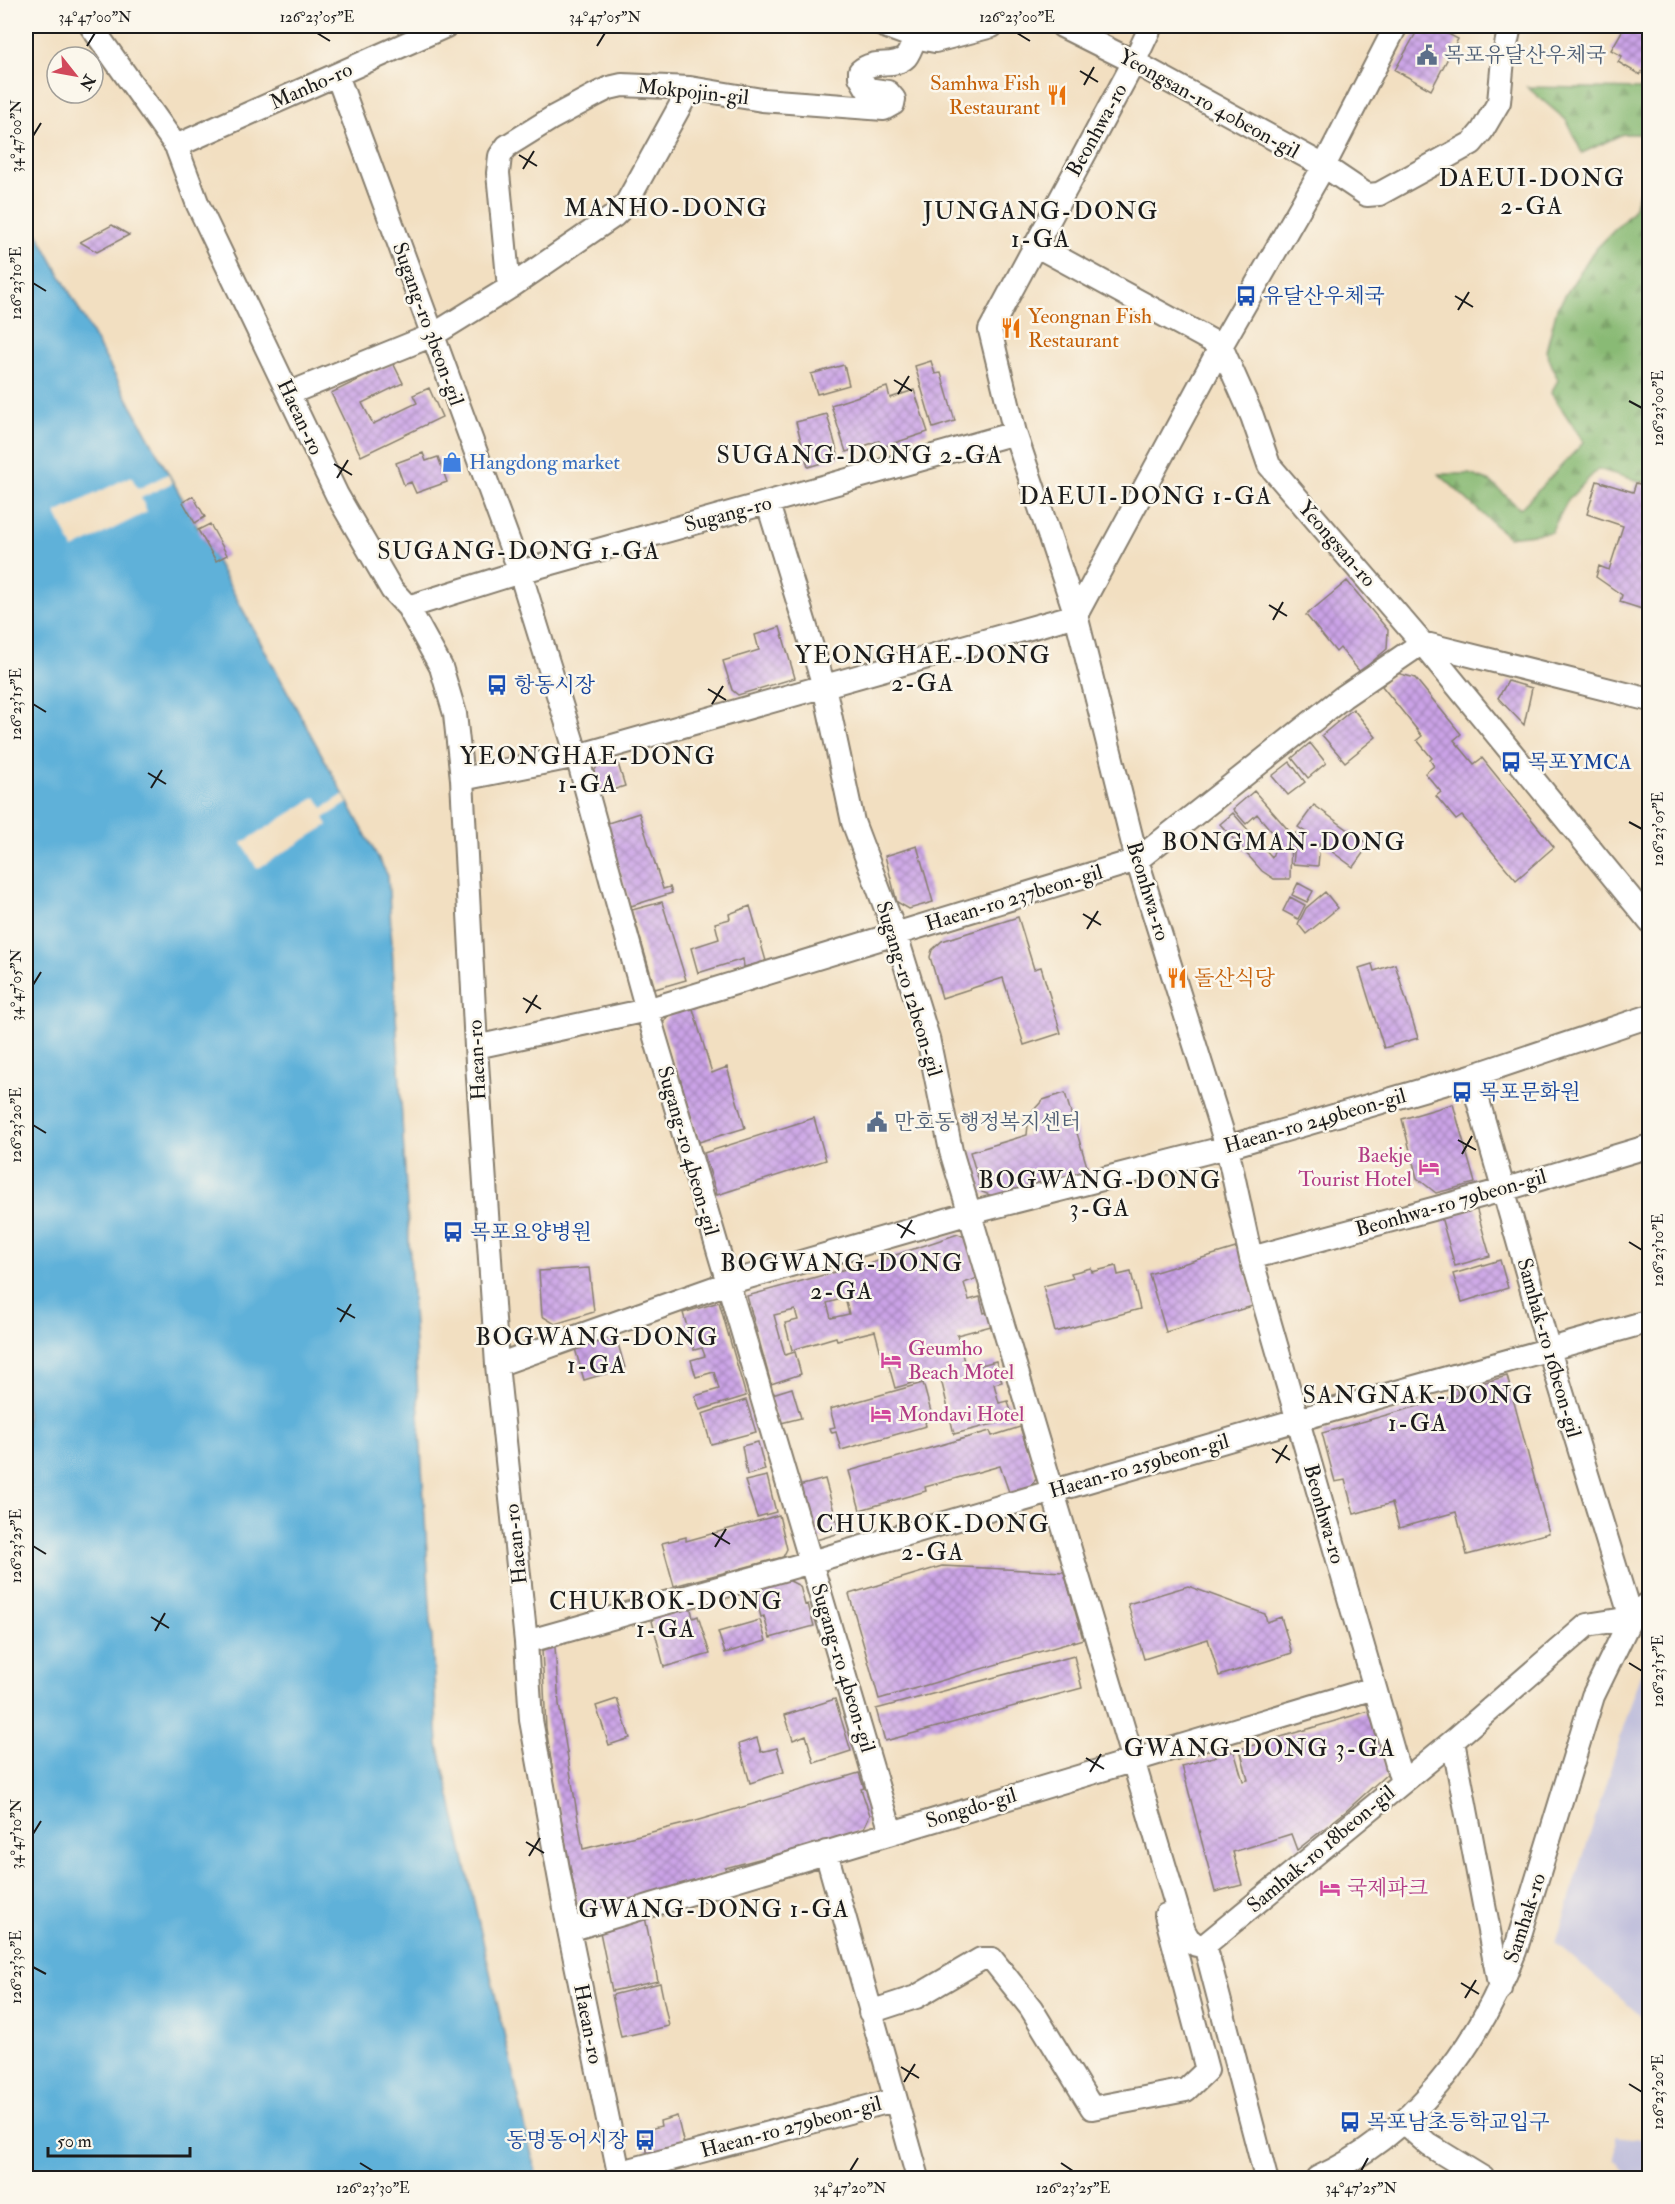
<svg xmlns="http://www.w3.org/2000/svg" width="1675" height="2204" font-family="'IM FELL Double Pica','Noto Serif KR',serif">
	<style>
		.railway { fill: #c2c1dc }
		.forest { fill: url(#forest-firs); stroke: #526b48; stroke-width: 1.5 }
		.water { fill: #5eb1d9; stroke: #3d667a; stroke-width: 1.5 }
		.pier { fill: #f2dfc1 }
		.building { fill: url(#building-cross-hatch); fill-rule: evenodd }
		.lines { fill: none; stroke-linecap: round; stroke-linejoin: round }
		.minor-casing { stroke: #877e6e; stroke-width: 26 }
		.minor { stroke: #fff; stroke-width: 22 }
		.ticks { fill: none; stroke: #1c1c1c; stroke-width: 2 }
		.labels { text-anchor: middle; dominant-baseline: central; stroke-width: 5; stroke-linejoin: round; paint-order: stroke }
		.service-label { font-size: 21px; fill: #4e5e75; stroke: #fbf7ec; text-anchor: start }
		.food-label { font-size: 21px; fill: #c56008; stroke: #fbf7ec; text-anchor: start }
		.street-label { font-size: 21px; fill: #1c1c1c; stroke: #fbf7ec }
		.transit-label { font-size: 21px; fill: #164399; stroke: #fbf7ec; text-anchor: start }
		.shop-label { font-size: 21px; fill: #366cbe; stroke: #fbf7ec; text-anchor: start }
		.hotel-label { font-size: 21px; fill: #b23c85; stroke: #fbf7ec; text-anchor: start }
		.quarter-label { font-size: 24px; letter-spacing: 1.5px; fill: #1c1c1c; stroke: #fbf7ec }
		.neatline { fill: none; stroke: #1c1c1c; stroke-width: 2 }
		.ticks-label { font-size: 15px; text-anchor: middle; fill: #1c1c1c }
	</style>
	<defs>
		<pattern id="forest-firs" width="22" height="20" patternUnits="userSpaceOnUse" patternTransform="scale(1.5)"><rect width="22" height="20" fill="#89ba74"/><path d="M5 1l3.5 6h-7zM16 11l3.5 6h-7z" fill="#769f64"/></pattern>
		<pattern id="building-cross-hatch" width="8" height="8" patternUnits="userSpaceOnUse" patternTransform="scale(1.5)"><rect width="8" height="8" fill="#cba3e7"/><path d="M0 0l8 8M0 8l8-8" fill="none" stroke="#a484ba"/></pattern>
	</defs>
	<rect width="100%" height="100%" fill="#fbf7ec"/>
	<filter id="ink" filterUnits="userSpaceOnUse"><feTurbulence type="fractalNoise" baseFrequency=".0167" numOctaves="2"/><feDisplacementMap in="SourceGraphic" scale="12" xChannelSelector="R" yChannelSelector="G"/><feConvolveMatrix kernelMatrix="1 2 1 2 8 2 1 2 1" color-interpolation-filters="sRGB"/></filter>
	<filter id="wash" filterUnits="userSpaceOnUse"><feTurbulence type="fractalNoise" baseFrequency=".008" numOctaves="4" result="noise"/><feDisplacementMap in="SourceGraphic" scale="24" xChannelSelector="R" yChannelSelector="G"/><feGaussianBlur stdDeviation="1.35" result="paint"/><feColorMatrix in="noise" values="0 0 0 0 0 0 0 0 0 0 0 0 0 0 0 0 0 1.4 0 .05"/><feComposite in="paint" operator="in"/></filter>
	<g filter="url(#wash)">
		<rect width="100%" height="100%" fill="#f2dfc1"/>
		<path class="railway" d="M1649,1651V2023L1556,1943L1638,1681Z
			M1615,2136L1649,2140V2178H1632L1615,2159Z"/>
		<path class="forest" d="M1649,81V134H1623L1582,153L1566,120L1527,87L1645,89Z
			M1649,167V484L1598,469L1568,500L1551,532L1508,537L1439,474H1469L1491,482L1520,509L1584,442L1551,393L1558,380L1546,351L1557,308L1593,252L1632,212Z"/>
		<path class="water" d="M30,226L34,227L388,876L438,1744L537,2178H26V228Z"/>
		<path class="pier" d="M168,474L172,483L141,498L147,512L73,549L56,513L131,476L138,489Z
			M343,795L348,803L324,818L328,825L257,869L242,843L316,797L323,808Z"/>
		<g id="blocks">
			<path class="building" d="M1420,26H1433L1458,39L1431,90L1395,70Z
				M1625,26H1650V59L1640,75L1618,62L1622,56L1611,50Z
				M112,225L129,235L97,252L80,242Z
				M931,361L935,374L941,373L955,421L933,428L915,366Z
				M393,363L403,383L362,403L373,424L417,403L413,395L429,388L442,417L361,456L331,393Z
				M844,365L849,385L817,394L811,374Z
				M887,387L890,398L914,390L928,432L882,447L879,441L846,452L831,405Z
				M827,414L839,458L808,467L796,422Z
				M423,453L426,461L438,457L447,482L416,493L411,482L404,485L396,463Z
				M1597,481L1633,492L1636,483L1650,487V601H1645L1642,609L1620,602L1622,595L1596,577L1599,566L1609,570L1623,526L1587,514Z
				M193,496L205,517L195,523L183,502Z
				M210,524L227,555L216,561L198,530Z
				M1347,581L1388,630L1387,649L1360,672L1340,648L1336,652L1306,615Z
				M780,627L795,678L738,695L732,690L723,661L759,650L755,635Z
				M1397,673L1415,678L1461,734L1454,740L1474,764L1482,758L1554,847L1516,880L1462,816L1456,820L1436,796L1441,792L1425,773L1434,766L1430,760L1432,758L1417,740L1422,736L1382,686Z
				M1508,681L1532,688L1524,725L1498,698Z
				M1353,709L1376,737L1345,762L1322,735Z
				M1310,743L1326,763L1308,778L1292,758Z
				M616,757L625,786L597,795L591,777L599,763Z
				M1290,762L1305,782L1288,795L1272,776Z
				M1254,791L1291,833L1290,879H1274L1262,871L1220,824L1233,813L1272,857L1278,839L1257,814L1246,824L1233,809Z
				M1314,805L1369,845L1353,867L1320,843L1318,866L1293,864L1296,833H1307L1298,827Z
				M639,813L663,889L670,887L672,893L631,906L605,824Z
				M917,846L933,902L909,909L897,902L885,856Z
				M1298,883L1313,891L1307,902L1292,895Z
				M1325,892L1338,908L1306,934L1298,924L1306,908Z
				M1290,897L1305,905L1298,919L1283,911Z
				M662,902L686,980L655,989L632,910Z
				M750,906L766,961L744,967L743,959L698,973L691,948L719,939L715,923L730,919L729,914Z
				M1018,917L1034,969L1041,967L1061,1033L1024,1045L1003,978L942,998L930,957L932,950L942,941Z
				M1372,964L1374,971L1395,964L1418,1038L1384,1048L1359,968Z
				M691,1002L712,1073L727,1067L745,1128L699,1142L663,1023L673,1008Z
				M1065,1093L1089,1173L1067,1180L1065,1176L995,1197L982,1192L970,1152L1027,1135L1029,1115L1043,1100Z
				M1453,1104L1475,1183L1436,1193L1417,1178L1402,1119Z
				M814,1118L826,1160L717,1195L704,1153Z
				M1476,1207L1490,1256L1455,1266L1441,1217Z
				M958,1234L967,1238L978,1278L964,1283L969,1300L980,1297L984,1313L991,1311L995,1325L957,1335L966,1369L996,1361L1002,1382L994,1384L999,1403L1008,1401L1013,1419L954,1434L940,1375L895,1388L886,1355L882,1357L875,1331L837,1340L836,1337L792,1350L785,1323L798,1320L795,1310L774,1315L785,1355L795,1352L801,1374L771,1384L747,1296L853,1267L854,1269ZM845,1298L849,1314L831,1318L827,1303Z
				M1239,1247L1256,1305L1166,1332L1149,1274Z
				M1500,1260L1508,1288L1462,1302L1453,1274Z
				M1116,1266L1118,1275L1131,1272L1140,1309L1055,1332L1043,1286L1073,1278L1071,1273L1091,1268L1092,1272Z
				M589,1268L594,1312L555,1324L542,1316L539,1271Z
				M719,1302L746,1396L700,1410L695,1396L719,1389L714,1372L696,1377L691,1360L705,1356L702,1348L694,1350L683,1313Z
				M615,1333L625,1368L584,1380L574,1345Z
				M1507,1376L1549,1533L1467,1555L1456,1512L1399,1528L1392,1503L1354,1514L1345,1480L1335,1482L1322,1433L1458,1395L1457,1390Z
				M923,1383L933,1419L925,1422L926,1426L841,1450L836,1432L832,1433L830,1428L835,1427L830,1409Z
				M792,1388L801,1418L777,1424L769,1395Z
				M746,1400L756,1432L711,1444L702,1414Z
				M1020,1427L1037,1478L1028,1489L1010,1495L1000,1466L925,1487L926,1491L860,1510L849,1471L990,1431L992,1436Z
				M758,1442L765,1470L747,1475L742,1446Z
				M767,1476L776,1512L757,1517L745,1481Z
				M825,1479L840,1533L816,1540L795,1487Z
				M779,1515L787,1549L783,1557L674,1586L662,1543L686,1537V1541Z
				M942,1566L1064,1572L1083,1639L879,1699L849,1594Z
				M786,1579L800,1586L805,1605L808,1604L814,1626L770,1638L764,1616L761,1617L753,1588Z
				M1188,1586L1265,1614L1267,1622L1281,1617L1292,1653L1219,1676L1208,1639L1144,1659L1128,1604Z
				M690,1605L693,1618L698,1616L710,1654L664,1667L651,1617Z
				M760,1620L766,1641L725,1653L718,1632Z
				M555,1647L559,1704L583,1849L692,1822L859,1773L864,1788L861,1789L870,1815L863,1830L835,1839L725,1868L726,1872L594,1918L578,1909L556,1793L546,1728L542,1650Z
				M1074,1656L1082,1688L885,1741L876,1709Z
				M617,1699L630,1738L609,1745L596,1706Z
				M835,1699L851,1751L814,1763L806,1735L793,1740L785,1715Z
				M1369,1711L1388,1773L1345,1812L1297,1850L1291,1834L1233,1852L1242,1885L1215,1892L1182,1766L1234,1751L1243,1781L1248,1780L1240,1749Z
				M757,1738L761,1752L777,1748L784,1772L750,1783L739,1744Z
				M645,1917L658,1981L612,1991L599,1927Z
				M660,1983L669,2026L621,2037L612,1995Z
				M677,2116L684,2145L648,2155L642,2131L661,2126L660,2121Z"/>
		</g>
	</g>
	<g filter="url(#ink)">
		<use href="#blocks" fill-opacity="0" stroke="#877e6e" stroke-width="1.5"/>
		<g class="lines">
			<g class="minor-casing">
				<path id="minor" d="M91,26L176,146L198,205L337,495L392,590L408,607L441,667L455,714L462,779L476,1047L497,1365L526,1642L531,1720L569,1930L620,2178
					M884,26L914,37L935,41L992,26
					M1062,26L1134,62L1324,166L1367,195L1379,194L1472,143L1482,131L1499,102L1503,59L1510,26
					M1151,26L1134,62L990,330L1015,433L1076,615L1137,860L1227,1147L1251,1258L1402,1782
					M1396,26L1324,166L1221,346L1252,416L1269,465L1422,643L1650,922
					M337,75L520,572L577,756L647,1010L891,1832
					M176,146L446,26
					M509,288L614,216L626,204L690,88
					M290,393L433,335L509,288L498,173L500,156L507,146L552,118L597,94L609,88L622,85L690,88L762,100L884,109L893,104L894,99L888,92L867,89L860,77V71C875,58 894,69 906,57C912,50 915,34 920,26
					M768,504L824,686L853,822L896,935L928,1038L951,1151L1184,1931L1188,1938L1196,1945H1205
					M408,607L520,572L1015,433
					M462,779L577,756L1076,615L1221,346L1035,245
					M476,1047L647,1010L1137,860L1343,697L1422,643L1650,700
					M1471,1076L1549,1350L1631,1618
					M1251,1258L1503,1190L1650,1146
					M497,1365L728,1283L970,1213L1227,1147L1471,1076L1650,1016
					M526,1642L811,1562L1297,1420L1650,1321
					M1453,1741L1500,1989
					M826,1852L918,2178
					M569,1930L1374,1688
					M1205,1945L1453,1741L1587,1625L1631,1618
					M1205,1945L1266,2178
					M870,2012L916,1997L981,1959H992L1031,2008L1092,2108L1186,2090L1207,2070L1166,1915
					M1403,2122L1429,2145L1483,2178
					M618,2173L894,2100
					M1317,2178C1413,2135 1478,2047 1515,1951L1593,1696L1631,1618L1650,1601"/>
			</g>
			<use href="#minor" class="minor"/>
		</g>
	</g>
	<path class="ticks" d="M317,33L330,41M1017,33L1030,41M87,46L95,33M597,46L605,33M1080,71L1098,82M1084,85L1094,67M33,136L41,123M519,155L537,166M523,169L534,151M33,283L46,291M1455,296L1473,307M1458,310L1469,292M894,380L912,391M898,394L909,376M1629,401L1642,408M334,464L352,475M337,478L348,460M1269,605L1287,616M1273,620L1283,602M708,689L726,700M33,704L46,712M712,704L723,686M148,773L166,784M151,788L162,770M1629,822L1642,829M1083,914L1101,925M1087,929L1098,911M33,985L41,972M523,998L541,1009M526,1013L537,995M33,1125L46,1133M1458,1140L1476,1150M1462,1154L1472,1136M897,1224L915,1234M901,1238L912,1220M1629,1242L1642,1250M337,1308L355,1318M340,1322L351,1304M1272,1449L1290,1460M1276,1463L1287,1445M712,1533L730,1544M33,1546L46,1554M715,1547L726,1529M151,1617L169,1628M155,1631L165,1613M1629,1663L1642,1671M1086,1758L1104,1769M1090,1772L1101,1754M33,1834L41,1821M526,1842L544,1853M529,1856L540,1838M33,1967L46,1974M1461,1983L1479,1994M1465,1998L1476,1980M901,2067L919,2078M904,2082L915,2064M1629,2084L1642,2092M360,2163L373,2171M1061,2163L1073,2171M850,2171L858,2158M1361,2171L1368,2158"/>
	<defs>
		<g id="civic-bare" transform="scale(1.62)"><path d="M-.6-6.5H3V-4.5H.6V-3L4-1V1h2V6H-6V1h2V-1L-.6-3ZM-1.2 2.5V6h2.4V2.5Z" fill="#5c6f8a" stroke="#fbf7ec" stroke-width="2.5" paint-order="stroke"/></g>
		<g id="restaurant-bare" transform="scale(1.62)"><path d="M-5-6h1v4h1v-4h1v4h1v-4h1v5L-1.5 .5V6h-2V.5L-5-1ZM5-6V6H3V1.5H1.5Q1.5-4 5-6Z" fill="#e8710a" stroke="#fbf7ec" stroke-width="2.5" paint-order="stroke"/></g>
		<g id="bus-bare" transform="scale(1.62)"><path d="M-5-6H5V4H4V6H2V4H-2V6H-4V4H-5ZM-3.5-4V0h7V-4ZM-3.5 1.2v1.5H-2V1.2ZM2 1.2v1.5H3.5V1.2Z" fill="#1a4fb4" stroke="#fbf7ec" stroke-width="2.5" paint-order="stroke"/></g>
		<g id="shop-bare" transform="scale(1.62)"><path d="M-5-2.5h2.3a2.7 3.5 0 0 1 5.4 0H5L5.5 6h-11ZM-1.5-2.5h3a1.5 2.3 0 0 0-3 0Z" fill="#3f7fe0" stroke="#fbf7ec" stroke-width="2.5" paint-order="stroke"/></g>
		<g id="hotel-bare" transform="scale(1.62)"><path d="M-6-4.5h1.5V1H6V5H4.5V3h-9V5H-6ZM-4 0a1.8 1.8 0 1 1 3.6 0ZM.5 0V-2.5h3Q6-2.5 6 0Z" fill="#d1479c" stroke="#fbf7ec" stroke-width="2.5" paint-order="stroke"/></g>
	</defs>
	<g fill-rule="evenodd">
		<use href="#civic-bare" x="1427" y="55"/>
		<use href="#restaurant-bare" x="1057" y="95"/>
		<use href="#bus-bare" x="1246" y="296"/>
		<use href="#restaurant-bare" x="1011" y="328"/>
		<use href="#shop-bare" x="452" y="462"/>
		<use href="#bus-bare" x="497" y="685"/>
		<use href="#bus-bare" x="1511" y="762"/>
		<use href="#restaurant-bare" x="1177" y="978"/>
		<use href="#bus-bare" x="1462" y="1092"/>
		<use href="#civic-bare" x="877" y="1122"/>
		<use href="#hotel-bare" x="1429" y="1167"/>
		<use href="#bus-bare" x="453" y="1232"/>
		<use href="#hotel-bare" x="891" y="1360"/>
		<use href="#hotel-bare" x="881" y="1414"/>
		<use href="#hotel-bare" x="1330" y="1888"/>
		<use href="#bus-bare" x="1350" y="2122"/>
		<use href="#bus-bare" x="645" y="2140"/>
	</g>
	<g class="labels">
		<g class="service-label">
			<text x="1444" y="55">목포유달산우체국</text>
			<text x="894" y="1122">만호동 행정복지센터</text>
		</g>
		<g class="food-label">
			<text x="1040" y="83" text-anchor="end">Samhwa Fish<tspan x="1040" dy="24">Restaurant</tspan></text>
			<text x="1028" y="316">Yeongnan Fish<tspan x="1028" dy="24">Restaurant</tspan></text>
			<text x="1194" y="978">돌산식당</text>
		</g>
		<g class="street-label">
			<text transform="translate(311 86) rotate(-24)">Manho-ro</text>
			<text transform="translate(693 92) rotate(6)">Mokpojin-gil</text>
			<text transform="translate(1209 104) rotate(29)">Yeongsan-ro 40beon-gil</text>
			<text transform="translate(1097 130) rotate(-61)">Beonhwa-ro</text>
			<text transform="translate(428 324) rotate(70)">Sugang-ro 3beon-gil</text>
			<text transform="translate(300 417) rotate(65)">Haean-ro</text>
			<text transform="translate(728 514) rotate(-15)">Sugang-ro</text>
			<text transform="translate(1337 544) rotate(49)">Yeongsan-ro</text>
			<text transform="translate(1148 891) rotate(73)">Beonhwa-ro</text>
			<text transform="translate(1014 898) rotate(-17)">Haean-ro 237beon-gil</text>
			<text transform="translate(909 989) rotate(73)">Sugang-ro 12beon-gil</text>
			<text transform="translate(477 1060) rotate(-93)">Haean-ro</text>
			<text transform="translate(1315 1121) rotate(-16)">Haean-ro 249beon-gil</text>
			<text transform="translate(688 1151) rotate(74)">Sugang-ro 4beon-gil</text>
			<text transform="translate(1451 1203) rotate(-16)">Beonhwa-ro 79beon-gil</text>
			<text transform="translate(1549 1348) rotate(74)">Samhak-ro 16beon-gil</text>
			<text transform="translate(1139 1466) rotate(-16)">Haean-ro 259beon-gil</text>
			<text transform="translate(1324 1514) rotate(74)">Beonhwa-ro</text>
			<text transform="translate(516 1544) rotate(-96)">Haean-ro</text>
			<text transform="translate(843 1668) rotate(73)">Sugang-ro 4beon-gil</text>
			<text transform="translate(971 1808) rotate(-17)">Songdo-gil</text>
			<text transform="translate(1321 1849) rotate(-40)">Samhak-ro 18beon-gil</text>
			<text transform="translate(1525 1918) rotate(-72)">Samhak-ro</text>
			<text transform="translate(588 2024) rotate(79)">Haean-ro</text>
			<text transform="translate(791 2127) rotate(-15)">Haean-ro 279beon-gil</text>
		</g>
		<g class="transit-label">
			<text x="1263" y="296">유달산우체국</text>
			<text x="514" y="685">항동시장</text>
			<text x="1528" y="762">목포YMCA</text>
			<text x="1479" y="1092">목포문화원</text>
			<text x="470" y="1232">목포요양병원</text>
			<text x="1367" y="2122">목포남초등학교입구</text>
			<text x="628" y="2140" text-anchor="end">동명동어시장</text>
		</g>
		<g class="shop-label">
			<text x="469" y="462">Hangdong market</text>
		</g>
		<g class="hotel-label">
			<text x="1412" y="1155" text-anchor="end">Baekje<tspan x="1412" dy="24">Tourist Hotel</tspan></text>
			<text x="908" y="1348">Geumho<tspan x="908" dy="24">Beach Motel</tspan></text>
			<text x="898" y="1414">Mondavi Hotel</text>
			<text x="1347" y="1888">국제파크</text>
		</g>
		<g class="quarter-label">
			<text x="1532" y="178">DAEUI-DONG<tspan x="1532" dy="28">2-GA</tspan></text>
			<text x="666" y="208">MANHO-DONG</text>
			<text x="1041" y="211">JUNGANG-DONG<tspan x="1041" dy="28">1-GA</tspan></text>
			<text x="860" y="455">SUGANG-DONG 2-GA</text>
			<text x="1146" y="496">DAEUI-DONG 1-GA</text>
			<text x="519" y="551">SUGANG-DONG 1-GA</text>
			<text x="923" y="655">YEONGHAE-DONG<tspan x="923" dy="28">2-GA</tspan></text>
			<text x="588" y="756">YEONGHAE-DONG<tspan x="588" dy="28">1-GA</tspan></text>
			<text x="1284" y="842">BONGMAN-DONG</text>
			<text x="1100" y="1180">BOGWANG-DONG<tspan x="1100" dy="28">3-GA</tspan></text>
			<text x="842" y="1263">BOGWANG-DONG<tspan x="842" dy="28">2-GA</tspan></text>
			<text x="597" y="1337">BOGWANG-DONG<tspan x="597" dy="28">1-GA</tspan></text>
			<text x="1418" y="1395">SANGNAK-DONG<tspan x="1418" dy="28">1-GA</tspan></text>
			<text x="933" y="1524">CHUKBOK-DONG<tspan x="933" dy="28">2-GA</tspan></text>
			<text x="666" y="1601">CHUKBOK-DONG<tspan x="666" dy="28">1-GA</tspan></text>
			<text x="1260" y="1748">GWANG-DONG 3-GA</text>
			<text x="714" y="1909">GWANG-DONG 1-GA</text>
		</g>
	</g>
	<rect width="1675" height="2204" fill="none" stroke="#fbf7ec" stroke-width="66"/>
	<g transform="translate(75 75) rotate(121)"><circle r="28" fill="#fbf7ec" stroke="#a29f99" stroke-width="1.5"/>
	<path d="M0-4.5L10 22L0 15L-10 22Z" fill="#d1495b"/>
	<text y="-9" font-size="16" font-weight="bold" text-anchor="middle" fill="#1c1c1c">N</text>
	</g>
	<path d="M48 2147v9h142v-9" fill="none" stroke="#1c1c1c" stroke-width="3"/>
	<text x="57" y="2147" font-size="18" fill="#1c1c1c" stroke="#fbf7ec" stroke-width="4.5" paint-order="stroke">50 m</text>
	<rect x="33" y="33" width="1609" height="2138" class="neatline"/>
	<g class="ticks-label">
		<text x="95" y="22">34°47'00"N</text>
		<text x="317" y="22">126°23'05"E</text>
		<text x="605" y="22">34°47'05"N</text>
		<text x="1017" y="22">126°23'00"E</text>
		<text transform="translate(16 136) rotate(-90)" y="5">34°47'00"N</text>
		<text transform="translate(16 283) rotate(-90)" y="5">126°23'10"E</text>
		<text transform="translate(1658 408) rotate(-90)" y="5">126°23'00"E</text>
		<text transform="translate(16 704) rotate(-90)" y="5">126°23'15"E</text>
		<text transform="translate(1658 829) rotate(-90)" y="5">126°23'05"E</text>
		<text transform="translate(16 985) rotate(-90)" y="5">34°47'05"N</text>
		<text transform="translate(16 1125) rotate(-90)" y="5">126°23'20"E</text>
		<text transform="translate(1658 1250) rotate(-90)" y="5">126°23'10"E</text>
		<text transform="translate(16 1546) rotate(-90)" y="5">126°23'25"E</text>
		<text transform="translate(1658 1671) rotate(-90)" y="5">126°23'15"E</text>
		<text transform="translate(16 1834) rotate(-90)" y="5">34°47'10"N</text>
		<text transform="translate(16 1967) rotate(-90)" y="5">126°23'30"E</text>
		<text transform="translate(1658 2092) rotate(-90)" y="5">126°23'20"E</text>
		<text x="373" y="2193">126°23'30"E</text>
		<text x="850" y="2193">34°47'20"N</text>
		<text x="1073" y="2193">126°23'25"E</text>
		<text x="1361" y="2193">34°47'25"N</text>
	</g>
</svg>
